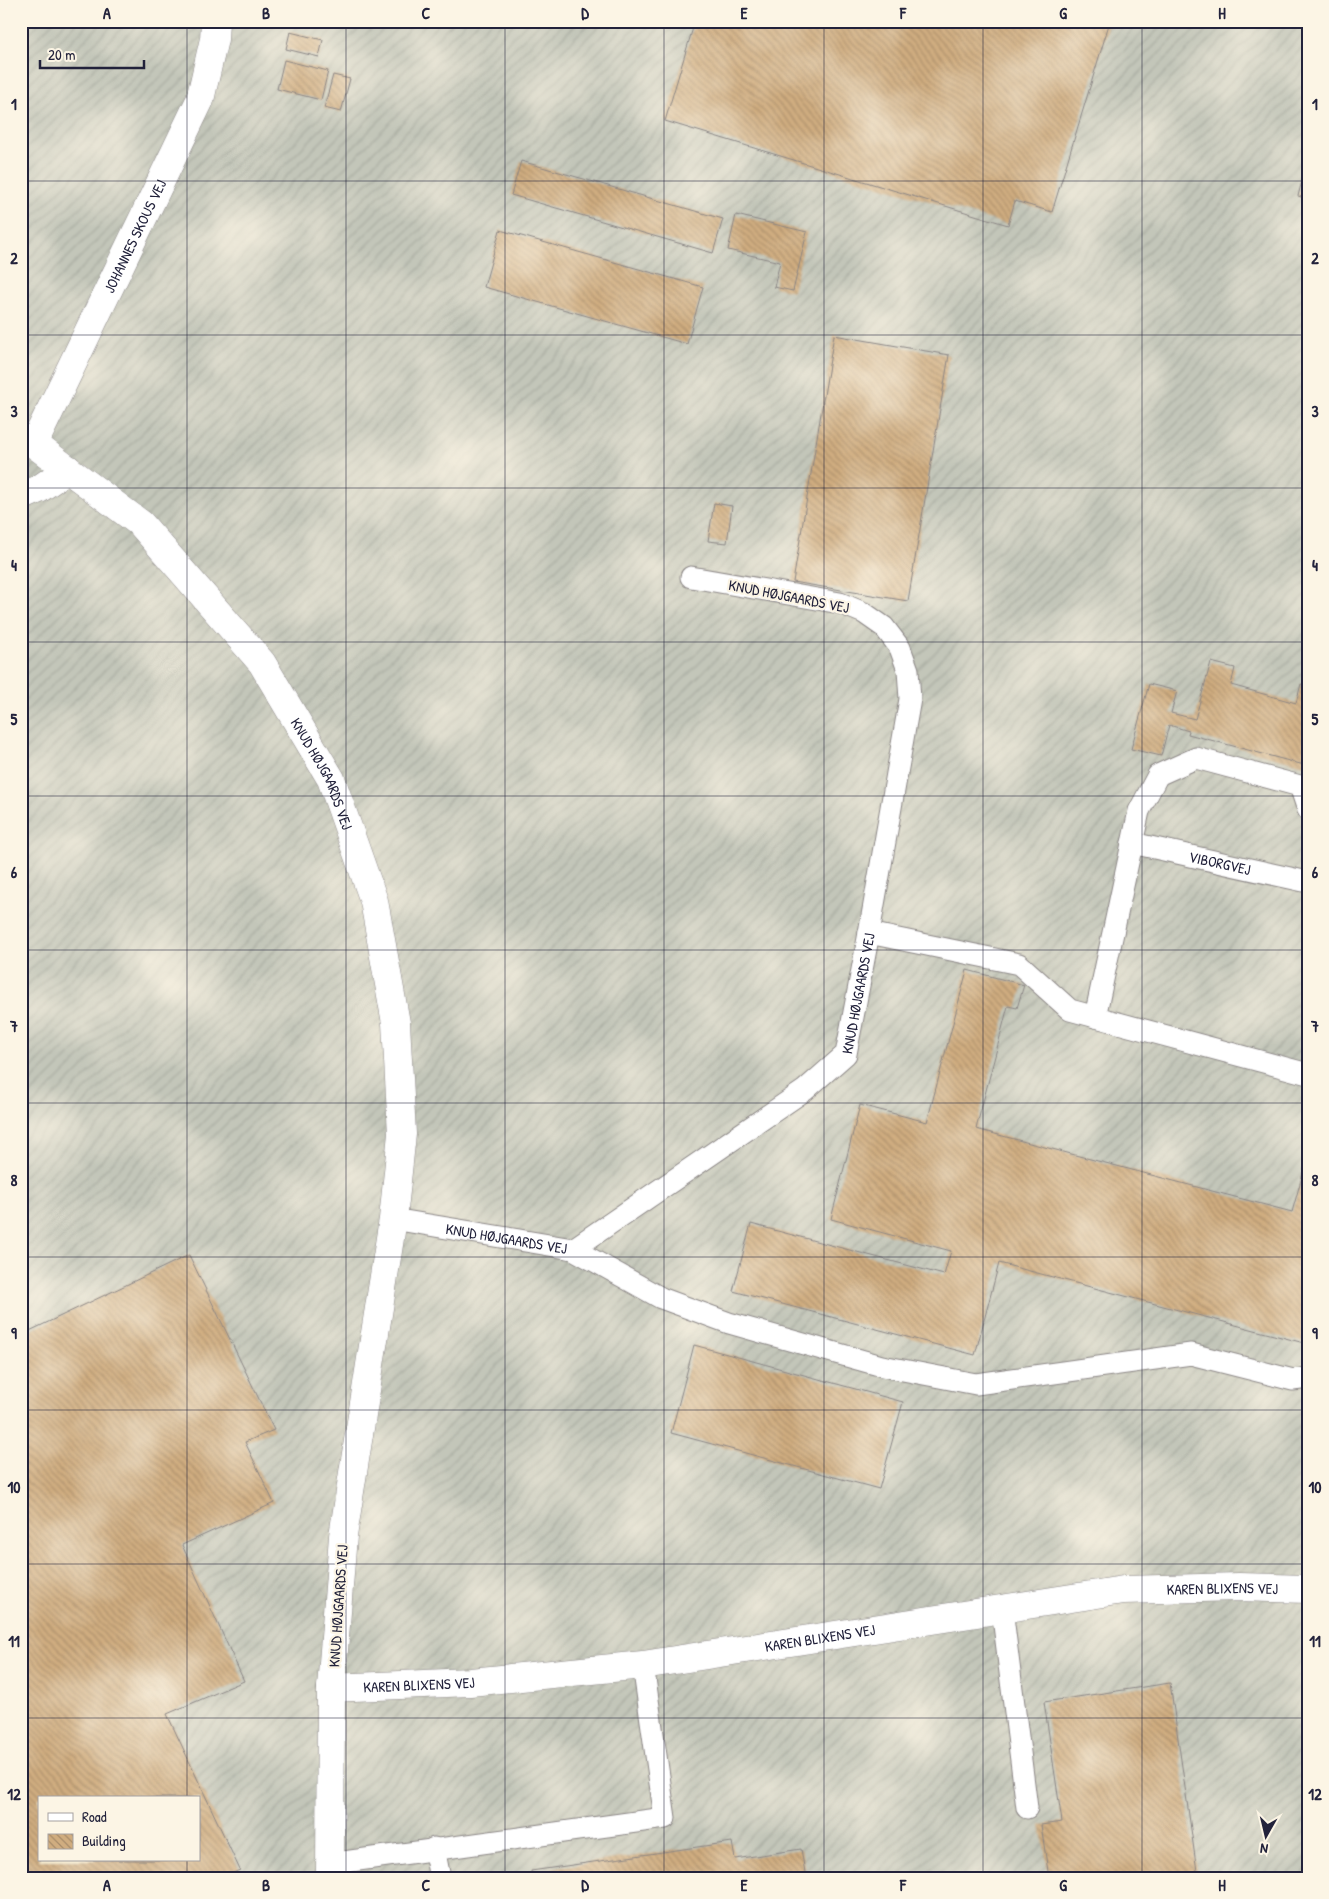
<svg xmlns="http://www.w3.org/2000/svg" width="1329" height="1899" font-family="'Patrick Hand',sans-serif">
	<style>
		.industrial { fill: url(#industrial-furrows); fill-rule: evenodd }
		.building { fill: url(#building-back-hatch); fill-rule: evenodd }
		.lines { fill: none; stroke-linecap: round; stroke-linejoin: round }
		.lane-casing { stroke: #8a8584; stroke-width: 23 }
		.street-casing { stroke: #8a8584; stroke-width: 29 }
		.lane { stroke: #fff; stroke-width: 21 }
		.street { stroke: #fff; stroke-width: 28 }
		.grid { fill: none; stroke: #22223b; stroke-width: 1; stroke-opacity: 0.55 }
		.labels { text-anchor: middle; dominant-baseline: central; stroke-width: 4.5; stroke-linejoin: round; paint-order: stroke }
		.street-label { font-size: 15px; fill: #22223b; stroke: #fcf5e5 }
		.neatline { fill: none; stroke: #22223b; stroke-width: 2 }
		.grid-label { font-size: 16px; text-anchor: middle; font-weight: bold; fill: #22223b }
	</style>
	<defs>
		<pattern id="industrial-furrows" width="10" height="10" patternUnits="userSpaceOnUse" patternTransform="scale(1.25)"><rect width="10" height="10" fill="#c3c6b9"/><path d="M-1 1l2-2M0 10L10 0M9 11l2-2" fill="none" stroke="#a7aaa0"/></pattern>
		<pattern id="building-back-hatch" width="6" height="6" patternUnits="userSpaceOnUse" patternTransform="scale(1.25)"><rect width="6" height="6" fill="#d0ad80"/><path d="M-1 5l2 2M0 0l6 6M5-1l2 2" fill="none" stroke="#a88c6a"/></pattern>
	</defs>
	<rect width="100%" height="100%" fill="#fcf5e5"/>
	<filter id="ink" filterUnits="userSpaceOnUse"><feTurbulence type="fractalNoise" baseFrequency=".02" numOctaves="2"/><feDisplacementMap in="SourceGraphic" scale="10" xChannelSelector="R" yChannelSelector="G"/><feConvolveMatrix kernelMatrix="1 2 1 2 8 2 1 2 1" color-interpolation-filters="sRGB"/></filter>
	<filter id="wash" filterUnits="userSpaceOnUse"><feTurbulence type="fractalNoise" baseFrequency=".0096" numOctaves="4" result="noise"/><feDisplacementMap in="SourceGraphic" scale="20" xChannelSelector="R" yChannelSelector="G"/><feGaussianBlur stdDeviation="1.12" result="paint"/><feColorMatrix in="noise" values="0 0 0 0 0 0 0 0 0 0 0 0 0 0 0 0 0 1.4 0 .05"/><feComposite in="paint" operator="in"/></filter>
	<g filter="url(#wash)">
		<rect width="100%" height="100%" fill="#f2e8cd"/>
		<path class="industrial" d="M21,21H1308V1878H21ZM39,1798H199V1860H39Z"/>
		<g id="blocks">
			<path class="building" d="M695,21H1110L1052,212L1015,201L1008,225L665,121Z
				M290,32L323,40L319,57L286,49Z
				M284,60L328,71L321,100L277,89Z
				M333,75L350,79L341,112L324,108Z
				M521,161L723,219L713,253L511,195Z
				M1307,162H1308V199L1298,196Z
				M736,215L807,232L793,291L774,287L780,262L728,250Z
				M500,230L703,287L687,344L484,287Z
				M834,335L949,355L908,601L793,582Z
				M714,503L732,506L727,543L708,541Z
				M1211,662L1235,668L1231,685L1296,703L1301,684L1308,686V766L1188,734L1189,731L1169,725L1161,756L1131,749L1149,684L1177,691L1171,713L1195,719Z
				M967,970L1024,985L1017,1008L1008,1006L976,1129L1292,1212L1308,1155V1344L999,1263L975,1355L733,1291L751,1224L944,1275L951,1251L831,1219L860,1105L927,1122Z
				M189,1255L274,1430L245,1442L274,1503L182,1545L244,1681L167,1714L240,1870L221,1878H21V1335ZM39,1798H199V1860H39Z
				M694,1345L903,1402L879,1489L671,1433Z
				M1170,1683L1198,1878H1049L1041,1825L1062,1822L1044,1702Z
				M732,1842L735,1859L801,1849L806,1878H532L531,1871Z"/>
		</g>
	</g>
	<g filter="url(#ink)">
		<use href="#blocks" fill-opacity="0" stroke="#8a8584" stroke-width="1"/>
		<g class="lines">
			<g class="lane-casing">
				<g id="lane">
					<path id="s1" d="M1132,843L1308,882"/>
					<path d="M869,933L1019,964L1070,1010L1308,1074"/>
					<path d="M1095,1017L1139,811L1158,775L1196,758L1300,786L1308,810"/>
					<path id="s2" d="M393,1219L573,1249L805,1090L846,1054L869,933L910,699L908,670L900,648L884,627L864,613L840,603L691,577"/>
					<path d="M573,1249L661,1298L729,1323L882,1366L976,1384L1191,1354L1293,1380L1308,1378"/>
					<path d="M1002,1609L1027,1808"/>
					<path d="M434,1848L440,1878"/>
					<path d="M329,1864L665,1818L643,1665"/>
				</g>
			</g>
			<g class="street-casing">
				<g id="street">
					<path id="s3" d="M21,437L34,444L141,524L262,663L331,779L374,901L396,1023L402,1134L393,1219L343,1536L331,1688L330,1878"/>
					<path id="s4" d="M34,444L200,100L214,39L215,21"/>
					<path d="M21,497L39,489L68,469"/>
					<path id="s5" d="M331,1688L470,1682L643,1665L1123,1590L1239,1587L1308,1589"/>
				</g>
			</g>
			<use href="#lane" class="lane"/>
			<use href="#street" class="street"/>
		</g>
	</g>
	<path class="grid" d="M187,21V1798M346,21V1878M505,21V1878M664,21V1878M824,21V1878M983,21V1878M1142,21V1878M21,181H1308M21,335H1308M21,488H1308M21,642H1308M21,796H1308M21,950H1308M21,1103H1308M21,1257H1308M21,1410H1308M21,1564H1308M21,1718H1308M187,1860V1878"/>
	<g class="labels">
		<g class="street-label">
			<text stroke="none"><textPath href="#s4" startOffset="231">JOHANNES SKOUS VEJ</textPath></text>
			<text transform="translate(789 596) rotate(11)">KNUD HØJGAARDS VEJ</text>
			<text stroke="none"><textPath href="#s3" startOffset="459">KNUD HØJGAARDS VEJ</textPath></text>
			<text stroke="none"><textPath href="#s1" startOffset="90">VIBORGVEJ</textPath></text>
			<text stroke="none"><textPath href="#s2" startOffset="580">KNUD HØJGAARDS VEJ</textPath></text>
			<text stroke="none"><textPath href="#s2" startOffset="115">KNUD HØJGAARDS VEJ</textPath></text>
			<text stroke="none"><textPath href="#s5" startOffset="898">KAREN BLIXENS VEJ</textPath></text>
			<text transform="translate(338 1606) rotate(-86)">KNUD HØJGAARDS VEJ</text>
			<text stroke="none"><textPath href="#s5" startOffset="492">KAREN BLIXENS VEJ</textPath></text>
			<text stroke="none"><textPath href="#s5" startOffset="88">KAREN BLIXENS VEJ</textPath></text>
		</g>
	</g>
	<rect width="1329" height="1899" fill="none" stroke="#fcf5e5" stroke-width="55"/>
	<rect x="38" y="1796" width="162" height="65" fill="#fcf5e5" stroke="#a5a1a1"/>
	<rect x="48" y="1813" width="25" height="8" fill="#ffffff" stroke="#a5a1a1"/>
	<text x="82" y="1822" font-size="15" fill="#22223b">Road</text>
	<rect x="48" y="1834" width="25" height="15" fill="url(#building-back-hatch)" stroke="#a5a1a1"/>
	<text x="82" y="1846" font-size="15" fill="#22223b">Building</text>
	<g transform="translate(1266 1836) rotate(188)" stroke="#fcf5e5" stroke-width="4" paint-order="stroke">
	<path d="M0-4L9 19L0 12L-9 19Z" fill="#22223b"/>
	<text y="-8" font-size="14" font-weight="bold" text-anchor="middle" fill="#22223b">N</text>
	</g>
	<path d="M40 60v8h104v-8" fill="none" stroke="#22223b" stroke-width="2.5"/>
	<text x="48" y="60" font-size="15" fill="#22223b" stroke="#fcf5e5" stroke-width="4" paint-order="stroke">20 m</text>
	<rect x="28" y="28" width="1274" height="1844" class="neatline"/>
	<g class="grid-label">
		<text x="107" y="19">A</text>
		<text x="266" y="19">B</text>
		<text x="426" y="19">C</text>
		<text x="585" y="19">D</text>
		<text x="744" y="19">E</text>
		<text x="903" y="19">F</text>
		<text x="1063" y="19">G</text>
		<text x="1222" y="19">H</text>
		<text x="14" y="110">1</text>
		<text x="1315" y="110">1</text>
		<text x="14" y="264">2</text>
		<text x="1315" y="264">2</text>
		<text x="14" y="417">3</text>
		<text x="1315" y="417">3</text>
		<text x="14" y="571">4</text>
		<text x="1315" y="571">4</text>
		<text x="14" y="725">5</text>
		<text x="1315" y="725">5</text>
		<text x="14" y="878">6</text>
		<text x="1315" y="878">6</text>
		<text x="14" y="1032">7</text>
		<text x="1315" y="1032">7</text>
		<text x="14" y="1186">8</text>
		<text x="1315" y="1186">8</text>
		<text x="14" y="1339">9</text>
		<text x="1315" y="1339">9</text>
		<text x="14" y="1493">10</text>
		<text x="1315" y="1493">10</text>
		<text x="14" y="1647">11</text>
		<text x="1315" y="1647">11</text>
		<text x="14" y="1800">12</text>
		<text x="1315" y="1800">12</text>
		<text x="107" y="1891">A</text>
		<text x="266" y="1891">B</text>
		<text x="426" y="1891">C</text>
		<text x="585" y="1891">D</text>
		<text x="744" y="1891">E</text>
		<text x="903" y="1891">F</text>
		<text x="1063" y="1891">G</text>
		<text x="1222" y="1891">H</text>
	</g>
</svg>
